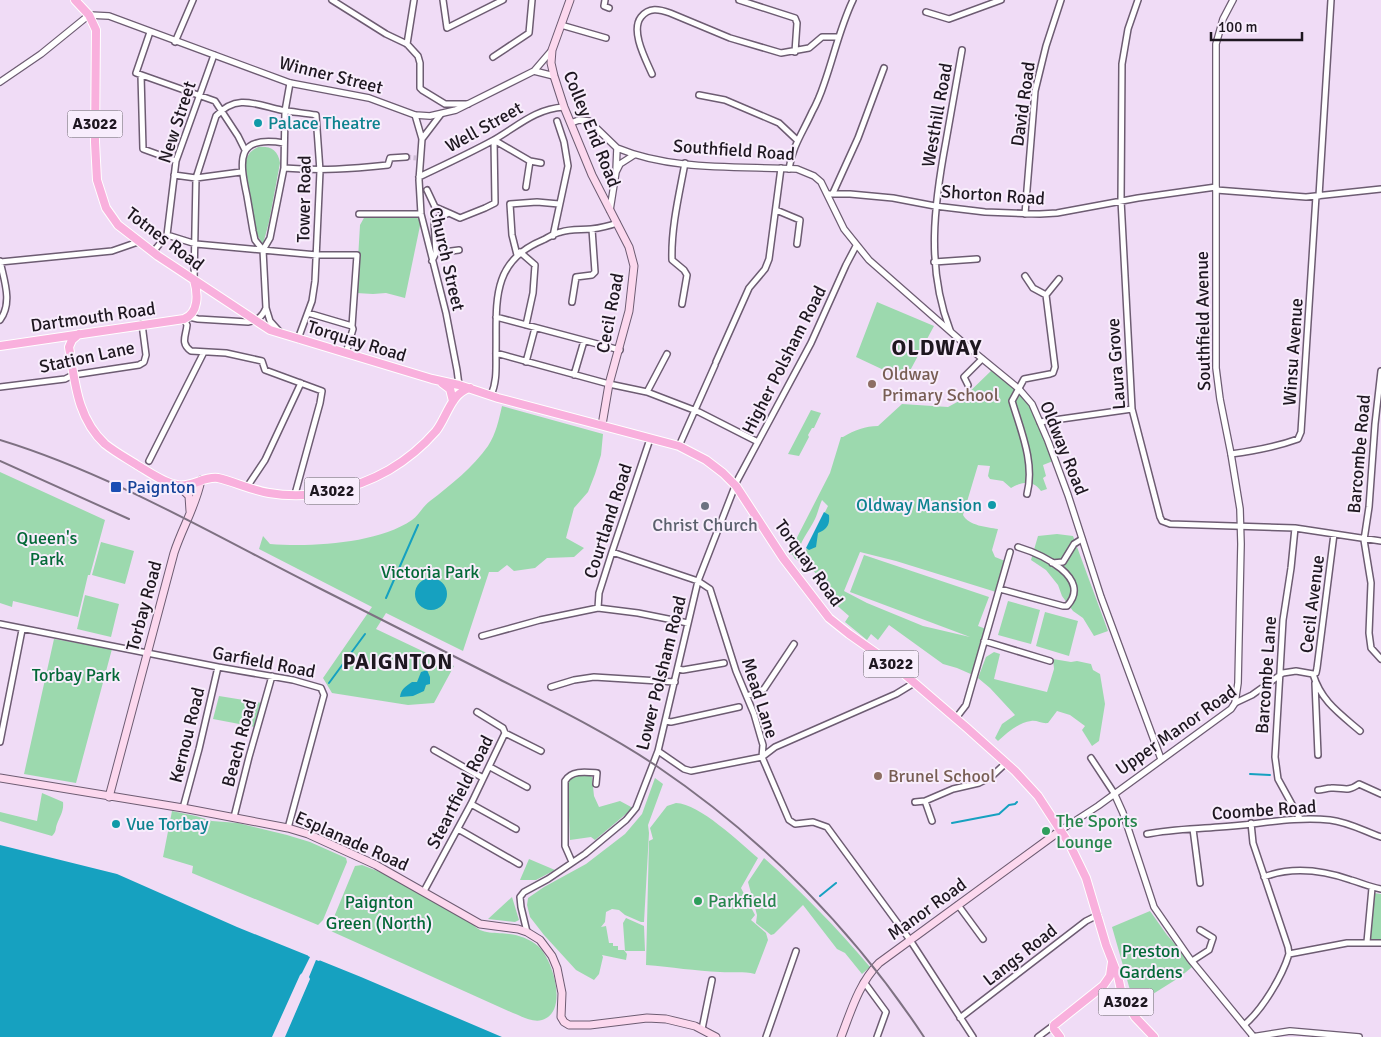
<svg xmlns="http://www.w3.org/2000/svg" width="1381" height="1037" font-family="Signika,sans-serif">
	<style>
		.green { fill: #9cd9ae }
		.water { fill: #16a1c0 }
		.pier { fill: #f0dcf6 }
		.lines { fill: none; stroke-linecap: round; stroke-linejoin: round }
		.stream { stroke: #16a1c0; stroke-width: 2 }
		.minor-tunnel { stroke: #d0bed6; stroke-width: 5; stroke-dasharray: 5 2.5; stroke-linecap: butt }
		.minor-casing { stroke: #6d5c72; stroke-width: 8 }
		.tertiary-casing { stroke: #6d5c72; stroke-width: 8 }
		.secondary-casing { stroke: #6d5c72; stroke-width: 9 }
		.primary-casing { stroke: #fff; stroke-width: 10 }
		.minor { stroke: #fff; stroke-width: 5 }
		.tertiary { stroke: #fff; stroke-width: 5.5 }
		.secondary { stroke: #fcd8ee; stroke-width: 7 }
		.primary { stroke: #f9b0dd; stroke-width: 8 }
		.rail { stroke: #7e7182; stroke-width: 2 }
		.culture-dot { fill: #0f9aa8; stroke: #f8edfc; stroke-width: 2 }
		.education-dot { fill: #8d6e63; stroke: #f8edfc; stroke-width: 2 }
		.transit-dot { fill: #1a4fb4; stroke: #f8edfc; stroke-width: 2 }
		.worship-dot { fill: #6b7280; stroke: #f8edfc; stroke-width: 2 }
		.leisure-dot { fill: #2e9e5b; stroke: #f8edfc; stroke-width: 2 }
		.labels { text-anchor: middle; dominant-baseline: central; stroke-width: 4; stroke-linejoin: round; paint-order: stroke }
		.shield { fill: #f8edfc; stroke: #5f5762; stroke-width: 1 }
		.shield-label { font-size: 16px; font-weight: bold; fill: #1e1720 }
		.street-label { font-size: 18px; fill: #1e1720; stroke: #f8edfc }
		.culture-label { font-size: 18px; fill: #0d838f; stroke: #f8edfc; text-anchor: start }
		.education-label { font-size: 18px; fill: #785e54; stroke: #f8edfc; text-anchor: start }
		.transit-label { font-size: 18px; fill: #164399; stroke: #f8edfc; text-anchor: start }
		.worship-label { font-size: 18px; fill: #5b616d; stroke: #f8edfc }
		.park-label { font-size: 18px; fill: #036937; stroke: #f8edfc }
		.leisure-label { font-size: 18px; fill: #27864d; stroke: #f8edfc; text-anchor: start }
		.district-label { font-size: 22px; font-weight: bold; letter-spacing: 1px; fill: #1e1720; stroke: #f8edfc }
	</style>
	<rect width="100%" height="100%" fill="#f0dcf6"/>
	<path class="green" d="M258,147C271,146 278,150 280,163L269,222L263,244L257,235L245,165C247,155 250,151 258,147Z
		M371,215L416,217L421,221L405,298L386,293L373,294L356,293L360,225L365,216Z
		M877,302L934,326L905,380L856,357Z
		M993,369L1019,391L1031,405L1053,461L1043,465L1046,476L1043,478L1047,489L1041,491C1033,480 1023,481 1011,488L1003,481L990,479L988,476L990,466L978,465L963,515C969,526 987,527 998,529L992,550L995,557L1005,561L996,592L896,561L860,552L844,591L867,603L923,626L970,637L850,592L864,555L989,597L978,626L986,629L973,675L957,668L943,664L889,625L878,640L871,634L867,640L845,622L849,616L825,595L822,580L805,562L804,554L828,506L822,500C819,506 818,513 815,519C809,532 795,546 799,561L795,559L792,554L790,555L789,553L830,473L841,437H843C855,430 865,426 878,426L902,404L948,407L961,400Z
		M502,406L603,434L601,455L595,474L588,492L574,508L566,538L584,548L574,557L547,558L535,568L514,571L507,565L498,572H489L463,651L386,613L376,629L454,666L434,703L408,705L332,693L323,678L372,607L259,549L263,536L270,544C311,547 377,544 412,520C419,515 423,506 430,501C451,485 473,467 488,446C496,434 499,419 502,406Z
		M811,410L821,413L814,428H812L808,435L809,437L799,456L788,454Z
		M0,472L105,520L90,575H88L78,617L13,601L12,607L0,603Z
		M1057,534L1073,536L1108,631L1094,636L1083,618L1073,611L1062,596L1058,585L1046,570L1031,560L1038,536Z
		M101,542L134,551L125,584L92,575Z
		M85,595L119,604L111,637L77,629Z
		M1008,601L1040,610L1031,644L998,635Z
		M1045,612L1078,621L1069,656L1036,646Z
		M54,639L112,649L76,783L24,774Z
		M994,652L1000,654L994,679L1047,692L1054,669L1053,659L1071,662L1077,661L1091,664L1093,670L1100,674L1105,704L1099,741L1092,746L1082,730L1085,726L1070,715L1057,711L1048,723C1042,724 1037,720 1031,721C1018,723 1008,732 998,741L995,738L1002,724L1015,715L990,688L978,678L986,657Z
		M219,696L262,703L255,727L213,719Z
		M575,775H588L592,777L594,796L599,807L620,801L633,808L595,840L591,837L570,840L568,790L569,780Z
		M655,778L663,784L648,825L649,833L644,922H641L625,915L619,910L612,909L606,912L605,922L601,927L606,926L609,943H613V946H618V950H624L627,954L626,960L602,955L603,957L599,974L594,980L576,970L544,935L530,917L527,905L528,898L544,887L586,864L625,834L642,814Z
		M42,793L63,802C64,811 60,816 57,824C55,829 57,831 52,836L0,821V812L37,821Z
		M676,803C700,804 739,842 758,858L741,888L755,915L751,920L766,933L768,940L755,974C743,971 733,973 720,972C696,971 671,967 646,965L649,841L653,839L650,828L667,806Z
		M172,811L196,816L212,821L238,823L287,835L310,842L346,858L347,862L323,920L318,925L192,873L193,866L163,857Z
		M764,858C802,892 837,928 870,967L862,974L845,953L837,949L803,905L774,934L771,935L756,923L757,915L748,882Z
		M529,859L555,870L536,880H520Z
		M362,865L380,872L418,891L473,924C480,935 498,932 509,934C519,935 530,939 538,946C553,959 569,1012 542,1020C533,1023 521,1016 513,1013L333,932L330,930L334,917L355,866Z
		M1374,893L1381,894V939H1369Z
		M512,897L519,920L515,922L488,919Z
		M1150,911L1167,935L1189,960L1192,967L1180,977L1137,1004L1132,997L1112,927Z
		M626,918L644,926L645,951H625L623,923Z"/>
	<path class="water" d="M824,512L829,515C830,525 827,529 818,533L816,547L809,550L806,548Z
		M415 594a16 16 0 1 1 32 0a16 16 0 1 1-32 0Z
		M427,670L430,677V684L426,685L424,691L413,696L400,697C401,689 406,686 412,682H417L421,672Z
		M0,845L117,874L237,927L361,977L502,1037H0Z"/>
	<path class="pier" d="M308,952L322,958L319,961L316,960L309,977L310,979L285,1037H272L300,975L302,973L310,957L308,956Z"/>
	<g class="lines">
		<path class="stream" d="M386,598L418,525
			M329,683L365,634
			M1250,774L1270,775
			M952,823L999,814L1009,805L1015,804L1017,802
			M820,896L836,883"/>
		<path class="minor-tunnel" d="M406,157L416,158"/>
		<g class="minor-casing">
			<path id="minor" d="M332,0L386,34L407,44L418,56L420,63V88L422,90L445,104H468
				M443,0L447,28L503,0
				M605,0L604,6L609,8
				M739,0L795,18L797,23L795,52
				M1138,0L1128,29L1122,64L1121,200L1132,409L1160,517L1162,521L1170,524L1295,528L1381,541
				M926,12L949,19L1001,0
				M561,25L606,38
				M150,32L136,73L215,101L238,136L245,150
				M175,42L193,0
				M407,44L414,0
				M493,57L529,33L532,0
				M652,74C646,60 630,31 641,17C649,7 659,9 670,13L730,38L781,53L809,48L822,37H838
				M141,75L143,149L176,161
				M699,95L725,100L779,123L797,140
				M415,115L422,139L419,180L421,214L446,313L457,370L459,385L454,398
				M422,139L441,114
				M494,140L530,161L541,163
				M284,143C236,135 239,159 247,196C249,208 251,219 253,231L255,240L263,250L270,238L284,168L285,111L290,83
				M284,168C322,171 350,169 388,165L390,158L406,157
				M789,169C792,147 803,132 812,112C817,103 821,93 824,84C834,56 840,27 853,0
				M174,175L196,178L241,172
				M419,177C444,165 468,154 492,141C517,127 534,109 564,107
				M526,187L530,161
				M427,190L435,207L449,213L434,220L436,253L432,261
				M1216,190L1306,197L1381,189
				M833,193L858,138L884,68
				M828,194H850L893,198L935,206L985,212L1040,214L1057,213L1138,198L1216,187
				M1319,196L1331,0
				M776,210L800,220L797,244
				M449,213L460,218L485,208L495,203L494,140
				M359,214H421
				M1025,214L1035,91L1046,46L1061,0
				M167,235L196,244L317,255H357L352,326L353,329L346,353
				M553,236L568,166L564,142L557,121
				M263,250L266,308L270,321L279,331
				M153,252L167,235L176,161L214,55
				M520,252L535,265L533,293L526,325
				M436,253L459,250
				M517,255L512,235L510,204L537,202L559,204
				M0,261C4,280 13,303 0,320
				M0,262L112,251L138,242
				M934,262L977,259
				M1025,276L1033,288L1046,295L1055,367L1053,373L1050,374L1024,379L1012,401C1021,431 1035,463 1027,494
				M194,280L196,178L216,116C236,94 255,104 281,110C292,112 304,113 316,115L320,171L315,281L312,301L298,339
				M1046,295L1059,279
				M572,302L576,277L592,275L595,272L592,229
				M682,304L687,275L684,270L672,260C671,228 679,195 685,163
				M308,313L352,326
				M189,317L198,319L248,322C258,320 262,317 266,308
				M496,317L620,350
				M184,319L187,325C186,336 180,343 191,351L226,353L262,361L265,370L322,391L320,403L295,494
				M950,330C926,268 934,205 946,141C951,111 957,80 962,50
				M496,353L609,384L647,392L699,412L758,442
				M526,362L535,328
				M716,362L749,288L765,269L769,259L781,168
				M1381,371L1375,424L1369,507L1364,540L1371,583L1369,633L1371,648L1381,659
				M574,375L584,341
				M968,385L964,377L982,359
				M0,387L65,379L73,375L139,365L144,362L146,355L142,324
				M647,392L667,354
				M491,395C497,382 496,368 496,354C497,305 489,262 543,240C549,237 555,233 561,232C570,229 581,230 591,229C600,228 609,226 617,223
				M1040,422L1132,409
				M679,446L715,365
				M1231,454C1254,451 1276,447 1298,439L1301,432L1316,196
				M149,461L204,352
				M247,487L265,460L301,383
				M1295,528L1291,568L1283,620L1275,757L1278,779L1300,819
				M612,552L698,581L710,589L736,671L754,714L763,745L762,757L789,820L795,824L813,822L827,827L910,940L973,1037
				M1052,563L1063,562L1074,544L1082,539
				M1000,589L1063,606H1067C1093,578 1041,554 1018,547
				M598,608L599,593L612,552L650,439
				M0,624L218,667L293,680L321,688L324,695L288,828
				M482,636L540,620L598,608L638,613L688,623
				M984,641L1050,661
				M678,669L683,670L724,663
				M1313,674L1316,673L1317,668L1334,534
				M1313,674C1321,701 1339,713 1360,731
				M1315,683L1318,755
				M551,687L574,680L594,677L675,682
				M747,696L764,689L794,644
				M1235,703L1252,695L1283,673L1296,671L1313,674
				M477,712L503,728L505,733L541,751
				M956,718L966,705L1010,552
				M666,721L671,722L739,707
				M0,742L22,630
				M434,750L483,778
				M658,751L684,769L691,771L762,757L775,747L896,694L914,683
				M1091,758L1114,793
				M490,767L527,787
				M1318,790C1322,790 1327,788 1331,788C1344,787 1346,793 1359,784L1381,794
				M925,801L932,821
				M915,802L925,801L953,789L979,783L991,777L1006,763
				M471,804L516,829
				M183,808L199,749L218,667
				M234,817L249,757L272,676
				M458,829L519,864
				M1193,829L1200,883
				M1147,834C1171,829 1195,829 1219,827C1256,825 1293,816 1330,820C1348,822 1364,831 1381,837
				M572,862L565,846V781C571,770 586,772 597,773L596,784
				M1264,877C1293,866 1322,870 1351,880C1361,883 1370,887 1381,889
				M424,891L471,804L505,733
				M958,905L983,939
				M527,932L521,907L520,897L524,892L548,879L585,854L626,820L636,808L658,751L698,581L737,481L811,343L846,265L856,246
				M1367,942L1372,888
				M1289,954L1347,943H1381
				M1192,961L1209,950L1213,938L1200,930
				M864,982L886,1012L877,1037
				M960,1018L1086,921L1098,915
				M1244,1025C1262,1010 1282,977 1289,954L1288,947L1253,843L1251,823
				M702,1029L712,980
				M766,1037L796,951
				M1038,1037L1054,1025"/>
		</g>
		<g class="tertiary-casing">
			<path id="tertiary" d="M534,71L554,76
				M0,82L41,54L89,15L109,16L290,83L369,98L415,115L430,116L456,110L534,71L552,50
				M571,123L579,120L589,121L617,148L616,172
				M617,148C672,171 738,166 797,169L814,176L821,182L844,229L869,260L968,347L1019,389L1032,404L1048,441L1068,495L1101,597L1161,759
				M610,210L616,172L620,164L634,155
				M1114,793L1123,813L1154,907L1190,959L1253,1036
				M1061,830L1098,806L1231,709L1235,703L1238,683L1241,544L1240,509L1231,454L1220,399L1216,368V44L1223,19L1233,0
				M1252,1037L1290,1031L1359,1037"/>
		</g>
		<g class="secondary-casing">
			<path id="secondary" d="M570,0L552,50L551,63L554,76L564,107L592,175L629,247L634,266L629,311L609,384L602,425
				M178,485L189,496L190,511
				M0,778L183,808L288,828L308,834L376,865L480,924L518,929L527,932L540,940L552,956L557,968L562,993L561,1017L564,1022L569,1025H590L647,1018L666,1019L695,1026L716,1037
				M109,797L174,553C182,528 196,506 201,480
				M841,1037C851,1011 859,983 879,963L1061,830"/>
		</g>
		<g class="primary-casing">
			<path id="primary" d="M75,0L89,15L96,30L95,142L97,180L106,208L118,225L158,256L270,330L432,379L459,385L498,398L679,446L706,460L723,473L736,486L783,558L829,618L849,634L896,667L967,728L1015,771L1038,796L1070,845L1086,878L1106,945L1118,976L1122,995L1135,1017L1154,1037
				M79,334L72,340L69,347C75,382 77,418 105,444C115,452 126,458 137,465C149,472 164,483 177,485C192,488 203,476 218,478C235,482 251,490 269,493C310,500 354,490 389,470C406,460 423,446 436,431C447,417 451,393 470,388
				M0,346L184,319C199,313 198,294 194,280
				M442,383L450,389L453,401
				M1060,1037L1054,1029V1025L1103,986L1110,976L1112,962"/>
		</g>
		<use href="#minor" class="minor"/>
		<use href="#tertiary" class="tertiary"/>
		<use href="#secondary" class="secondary"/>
		<use href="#primary" class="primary"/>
		<path class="rail" d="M0,440C111,474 212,534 315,586C375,616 435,647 495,677C550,705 606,732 658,767C763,838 854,931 924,1037
			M0,461L129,519"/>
	</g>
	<g class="culture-dot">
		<circle cx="258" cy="123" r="5"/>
		<circle cx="992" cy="505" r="5"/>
		<circle cx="116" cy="824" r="5"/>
	</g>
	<g class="education-dot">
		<circle cx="872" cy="384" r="5"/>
		<circle cx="878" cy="776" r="5"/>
	</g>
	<rect class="transit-dot" x="110" y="481" width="12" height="12" rx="2.5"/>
	<circle class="worship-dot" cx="705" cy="506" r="5"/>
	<g class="leisure-dot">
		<circle cx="1046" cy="831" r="5"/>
		<circle cx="698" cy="901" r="5"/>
	</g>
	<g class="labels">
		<g class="shield">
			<rect x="67.5" y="110.5" width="55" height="27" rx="4"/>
			<rect x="304.5" y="477.5" width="55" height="27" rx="4"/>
			<rect x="863.5" y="650.5" width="55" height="27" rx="4"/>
			<rect x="1098.5" y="988.5" width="55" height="27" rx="4"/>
		</g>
		<g class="shield-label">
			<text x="95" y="124">A3022</text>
			<text x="332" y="491">A3022</text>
			<text x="891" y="664">A3022</text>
			<text x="1126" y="1002">A3022</text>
		</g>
		<g class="street-label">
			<text transform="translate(331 75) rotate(14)">Winner Street</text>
			<text transform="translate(1023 104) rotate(-82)">David Road</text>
			<text transform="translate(937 115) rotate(-80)">Westhill Road</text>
			<text transform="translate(177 122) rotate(-72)">New Street</text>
			<text transform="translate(484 127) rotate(-29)">Well Street</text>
			<text transform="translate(592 129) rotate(68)">Colley End Road</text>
			<text transform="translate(734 150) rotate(4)">Southfield Road</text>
			<text transform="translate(993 195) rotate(4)">Shorton Road</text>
			<text transform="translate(304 199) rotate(-89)">Tower Road</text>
			<text transform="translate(165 239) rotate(37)">Totnes Road</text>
			<text transform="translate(447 259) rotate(77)">Church Street</text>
			<text transform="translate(610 313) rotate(-79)">Cecil Road</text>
			<text transform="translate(93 317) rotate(-8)">Dartmouth Road</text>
			<text transform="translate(1203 321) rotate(-91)">Southfield Avenue</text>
			<text transform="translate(357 341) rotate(17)">Torquay Road</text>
			<text transform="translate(1293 352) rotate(-86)">Winsu Avenue</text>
			<text transform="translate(87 357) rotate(-12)">Station Lane</text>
			<text transform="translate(784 360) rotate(-63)">Higher Polsham Road</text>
			<text transform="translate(1116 364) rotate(-94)">Laura Grove</text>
			<text transform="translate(1064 448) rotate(68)">Oldway Road</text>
			<text transform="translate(1359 454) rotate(-85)">Barcombe Road</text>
			<text transform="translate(608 521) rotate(-72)">Courtland Road</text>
			<text transform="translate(809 563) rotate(54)">Torquay Road</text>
			<text transform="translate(1312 604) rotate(-83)">Cecil Avenue</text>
			<text transform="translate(144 606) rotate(-75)">Torbay Road</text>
			<text transform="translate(264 662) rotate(11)">Garfield Road</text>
			<text transform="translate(661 673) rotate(-76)">Lower Polsham Road</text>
			<text transform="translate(1266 675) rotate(-86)">Barcombe Lane</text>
			<text transform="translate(760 698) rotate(72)">Mead Lane</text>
			<text transform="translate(1176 730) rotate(-35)">Upper Manor Road</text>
			<text transform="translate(187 735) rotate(-76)">Kernou Road</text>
			<text transform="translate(239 743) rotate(-75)">Beach Road</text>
			<text transform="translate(460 792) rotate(-63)">Steartfield Road</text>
			<text transform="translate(1264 810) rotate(-4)">Coombe Road</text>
			<text transform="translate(352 841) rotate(24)">Esplanade Road</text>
			<text transform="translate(927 909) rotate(-36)">Manor Road</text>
			<text transform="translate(1020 955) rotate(-38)">Langs Road</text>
		</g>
		<g class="culture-label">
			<text x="268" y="123">Palace Theatre</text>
			<text x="982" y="505" text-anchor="end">Oldway Mansion</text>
			<text x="126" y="824">Vue Torbay</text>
		</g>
		<g class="education-label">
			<text x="882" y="374">Oldway<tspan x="882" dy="21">Primary School</tspan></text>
			<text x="888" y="776">Brunel School</text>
		</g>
		<g class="transit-label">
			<text x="127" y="487">Paignton</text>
		</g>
		<g class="worship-label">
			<text x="705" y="525">Christ Church</text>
		</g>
		<g class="park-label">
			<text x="47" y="538">Queen's<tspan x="47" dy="21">Park</tspan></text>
			<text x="430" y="572">Victoria Park</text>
			<text x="76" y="675">Torbay Park</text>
			<text x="379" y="902">Paignton<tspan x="379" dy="21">Green (North)</tspan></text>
			<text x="1151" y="951">Preston<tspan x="1151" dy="21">Gardens</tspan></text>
		</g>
		<g class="leisure-label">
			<text x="1056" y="821">The Sports<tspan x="1056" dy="21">Lounge</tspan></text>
			<text x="708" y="901">Parkfield</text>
		</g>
		<g class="district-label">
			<text x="937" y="347">OLDWAY</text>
			<text x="398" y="661">PAIGNTON</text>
		</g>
	</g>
	<path d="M1211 32v8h91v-8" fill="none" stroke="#1e1720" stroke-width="2.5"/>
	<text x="1218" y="32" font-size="15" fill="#1e1720" stroke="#f8edfc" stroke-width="4" paint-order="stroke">100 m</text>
</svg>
